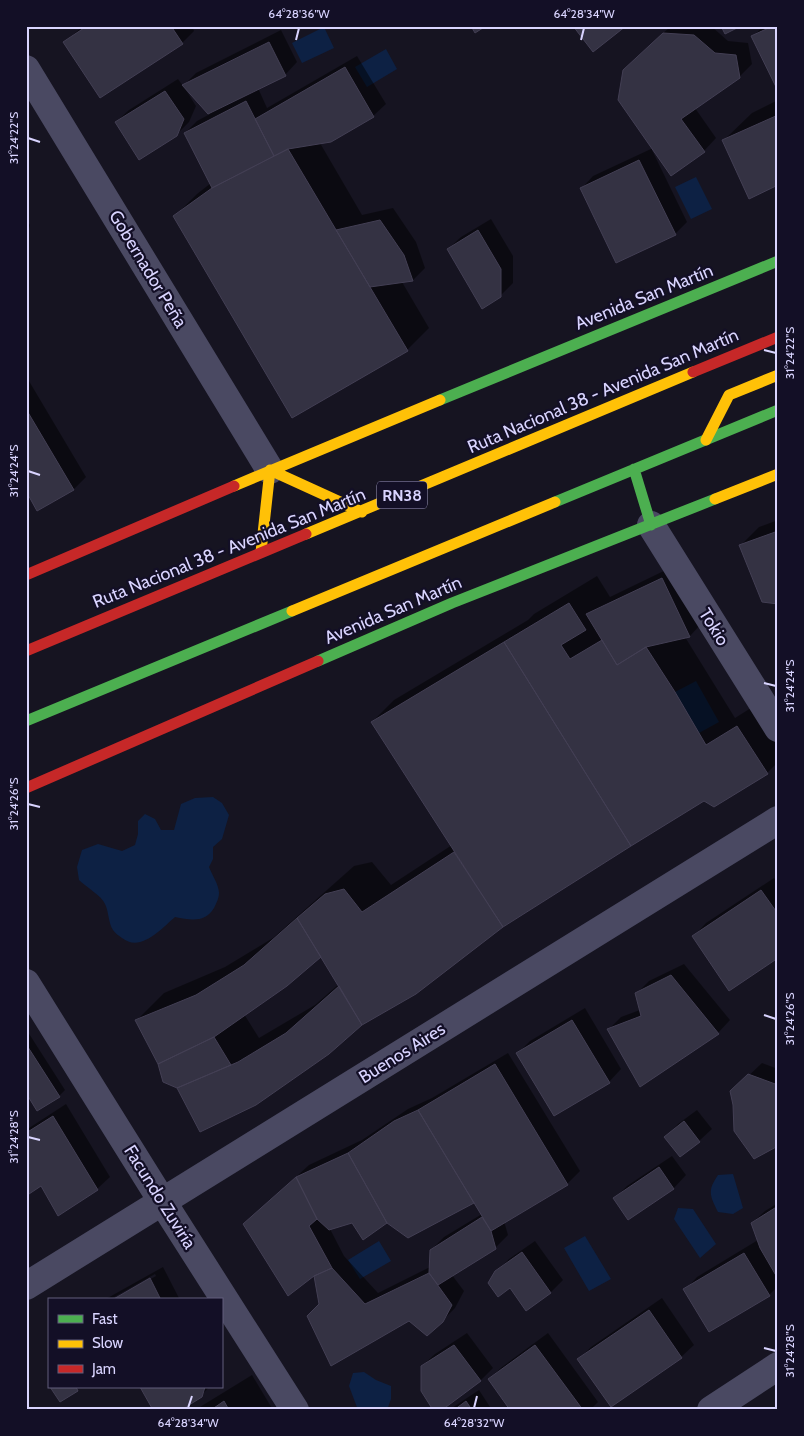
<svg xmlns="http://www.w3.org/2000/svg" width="804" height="1436" font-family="Cabin,sans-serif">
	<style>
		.water { fill: #0d2144 }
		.shadow { fill: #0007; fill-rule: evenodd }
		.building { fill: #343243; stroke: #433f54 }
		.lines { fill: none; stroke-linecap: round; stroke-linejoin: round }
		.street { stroke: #4a4962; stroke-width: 28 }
		.fast { stroke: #4caf50; stroke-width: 11 }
		.slow { stroke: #ffc107; stroke-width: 11 }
		.jam { stroke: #c62828; stroke-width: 11 }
		.ticks { fill: none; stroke: #d9d4ff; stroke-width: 2 }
		.labels { text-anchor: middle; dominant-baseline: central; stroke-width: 4.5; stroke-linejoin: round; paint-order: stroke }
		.shield { fill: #130f26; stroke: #9e99be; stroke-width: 1 }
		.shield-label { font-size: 16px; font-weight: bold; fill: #d9d4ff }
		.street-label { font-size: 18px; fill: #d9d4ff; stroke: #130f26 }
		.neatline { fill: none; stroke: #d9d4ff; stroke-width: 2 }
		.ticks-label { font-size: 12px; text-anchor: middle; fill: #d9d4ff }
	</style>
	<rect width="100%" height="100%" fill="#161421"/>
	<path class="water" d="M324,27L334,48L302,63L292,43Z
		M386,49L397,69L367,87L355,67Z
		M696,177L712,209L691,219L675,187Z
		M696,681L719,722L699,733L675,692Z
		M213,797L222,803L229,815L222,839L213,847V859L209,867C212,875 219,885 219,893C219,898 216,904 214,908C205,923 191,920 175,917C162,928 141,953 122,938C119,936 115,933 113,930C108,922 109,912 105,904C102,896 86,887 79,880L77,867L82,850L98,844L122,851L135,845L138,834V821L145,814L155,819L161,830H174L181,804L195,798Z
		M733,1174L743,1208L733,1214L718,1212C710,1196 707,1191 718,1175Z
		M678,1208L693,1209L716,1244L700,1258L674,1219Z
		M585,1236L611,1279L589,1291L564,1248Z
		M379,1241L391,1261L360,1279L348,1260Z
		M364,1372L376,1380L391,1386V1399L387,1410H358L349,1386L353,1373Z"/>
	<path class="shadow" d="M83,26H192L194,31L182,43L65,42Z
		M671,26H711L728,41L748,43L752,64L739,77L695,108L716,138L704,151L652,150L687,222L675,234L581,189L593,176L653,148L637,57Z
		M763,26H778L753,37Z
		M281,30L297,62L285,75L258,88L267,108L357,56L386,104L373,116L320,143L362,215L393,208L416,242L425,268L413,280L402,282L429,328L407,350L175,216L197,194L211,183L185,133L197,121L210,114L185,86L184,87L196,106L189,122L176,135L116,122L129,110L178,79L183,86L196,73Z
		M778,100V184L724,140L752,113Z
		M26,219L30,225L26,241Z
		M491,219L513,256V283L500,296L448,249L461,237Z
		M26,376L86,477L74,489L37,509L26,489Z
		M778,520V602L741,545L759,527Z
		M674,566L702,623L690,636L685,637L735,718L765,699L778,719V762L767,773L704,799L502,926L416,993L178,1087L159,1064L137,1020L164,993L225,967L273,938L354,866L372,862L391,885L452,845L372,722L394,700L528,620L534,614L597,576L610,597ZM321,955L339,984L315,1005L259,1038L244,1014Z
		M774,878L778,884V956L694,936L706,923Z
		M684,964L730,1020L718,1033L609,1029L621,1017L640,1010L636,994L649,981Z
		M585,1008L621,1069L609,1082L518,1053L530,1041Z
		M26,1029L65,1090L59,1096L26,1091Z
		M508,1053L580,1171L567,1184L504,1221L508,1235L495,1248L452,1275L464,1291L455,1308L442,1321L410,1319L321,1304L315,1274L245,1224L309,1165L362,1140L408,1109L432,1098ZM474,1201L482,1214L444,1237L431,1250L430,1267L378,1293L344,1256L330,1229L352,1221H387L409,1237Z
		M762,1063L778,1069V1145L734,1105L742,1082Z
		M66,1104L110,1177L97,1189L59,1214L42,1184L26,1195V1130Z
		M697,1110L712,1129L699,1141L666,1137L678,1124Z
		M672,1156L686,1175L674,1188L628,1218L615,1198L627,1186Z
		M778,1203V1286L769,1295L685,1290L697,1277L758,1240L752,1223L765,1211Z
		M535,1241L563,1280L550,1293L510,1287L496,1272L509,1259Z
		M163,1267L180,1300H114L156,1276L155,1274L109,1300H104Z
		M662,1298L694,1345L681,1357L611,1405L579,1359L591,1347Z
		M467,1333L493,1368L481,1380L440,1410L422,1366L435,1354Z
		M548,1333L598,1402L590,1410H512L489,1379L502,1367Z
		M252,1375L273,1410H195Z
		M141,1387H209L201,1396Z
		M479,1390L492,1410H449Z"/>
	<path class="building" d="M87,26H171L183,44L100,98L63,42Z
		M471,26H486L475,33Z
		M573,26H626L593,52Z
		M721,26H741L725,34Z
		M773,26H778V91L751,36Z
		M663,33L694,35L715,53L736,55L740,78L681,119L705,152L671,176L618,100L623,70Z
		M269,42L286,76L208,114L182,85Z
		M345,67L374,117L331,142L288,149L274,156L255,119Z
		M165,91L184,119L177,136L139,160L115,122Z
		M246,101L274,156L212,188L184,133Z
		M778,115V185L749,199L722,140Z
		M288,149L408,351L292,418L173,216L212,188Z
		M639,160L676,235L616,263L580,188Z
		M380,220L404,255L413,281L370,287L336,230Z
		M478,230L501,269V297L482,309L447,249Z
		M26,409L74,490L37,511L26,491Z
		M778,531V604L762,602L739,545Z
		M662,578L690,637L646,647L617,665L586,614Z
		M569,603L586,630L561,645L570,659L602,640L617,665L646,647L675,692L706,745L737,726L768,774L714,807L704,801L631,846L504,642Z
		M504,642L631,846L503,927L371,722Z
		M454,852L503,927L416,994L362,1025L297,918L325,894L344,889L362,912Z
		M761,890L778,914V958L729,991L692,936Z
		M297,918L321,957L287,986L214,1037L158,1064L135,1020L196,995L244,965Z
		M671,975L719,1034L640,1087L607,1029L641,1016L635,993Z
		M339,986L362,1025L329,1054L256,1105L200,1132L177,1088L238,1062L286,1033Z
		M572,1020L610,1083L554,1116L516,1053Z
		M214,1037L231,1065L177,1088L163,1082L158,1064Z
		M26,1044L60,1097L37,1111L26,1093Z
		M495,1064L568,1185L491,1231L418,1110Z
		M748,1074L778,1085V1146L754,1159L734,1131L733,1105L730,1091Z
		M418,1110L474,1203L408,1238L387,1223L348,1153L394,1121Z
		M53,1116L98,1190L58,1216L41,1186L26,1196V1133Z
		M684,1121L700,1142L680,1157L664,1137Z
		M348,1153L387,1223L363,1240L352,1223L329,1230L317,1219L296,1177Z
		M659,1167L674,1189L628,1220L613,1198Z
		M296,1177L317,1219L309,1226L332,1268L314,1276L288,1296L243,1224Z
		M778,1206V1279L760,1248L751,1223Z
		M482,1217L491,1231L496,1249L438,1285L429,1273L430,1250Z
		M522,1252L551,1293L526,1311L510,1288L498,1297L488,1283L495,1271Z
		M744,1253L770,1296L709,1332L683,1289Z
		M332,1268L365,1304L429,1273L452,1305L443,1322L427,1336L409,1321L331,1366L307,1316L319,1304L314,1276Z
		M150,1278L161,1300H112Z
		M649,1310L682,1358L611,1407L577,1359Z
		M454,1345L481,1381L442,1410H433L421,1391V1366Z
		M535,1345L583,1410H510L488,1379Z
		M50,1387H76L78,1391L60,1402Z
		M140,1387H205L202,1397L181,1410H153Z
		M224,1401L229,1410H211Z
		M466,1401L472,1410H454Z"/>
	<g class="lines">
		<path class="street" d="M26,69L270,470
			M651,525L778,728
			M26,983L162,1201L295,1410
			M26,1286L778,820
			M711,1410L778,1366"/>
		<path class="fast" d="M440,400L778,261
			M634,469L651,525
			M555,502L778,410
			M318,661L452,603L715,499
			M26,721L292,611"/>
		<path class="slow" d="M706,440L729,395L778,375
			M234,486L440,400
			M715,499L778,474
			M306,534L693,372
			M261,552L270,470L362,512
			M292,611L555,502"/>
		<path class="jam" d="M693,372L778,337
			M26,575L234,486
			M26,651L306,534
			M26,788L318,661"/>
	</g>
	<path class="ticks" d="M296,40L299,28M581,40L584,28M28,138L40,142M764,350L776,353M28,471L40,475M764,683L776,686M28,804L40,807M764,1015L776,1019M28,1137L40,1140M764,1348L776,1351M188,1408L192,1396M474,1408L477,1396"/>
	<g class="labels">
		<rect class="shield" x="377" y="481.5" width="50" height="27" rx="4"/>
		<g class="shield-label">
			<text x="402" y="495">RN38</text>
		</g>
		<g class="street-label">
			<text transform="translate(148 269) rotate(59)">Gobernador Peña</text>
			<text transform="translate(644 297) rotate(-22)">Avenida San Martín</text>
			<text transform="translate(603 391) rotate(-23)">Ruta Nacional 38 - Avenida San Martín</text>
			<text transform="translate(229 548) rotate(-22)">Ruta Nacional 38 - Avenida San Martín</text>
			<text transform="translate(393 610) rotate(-23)">Avenida San Martín</text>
			<text transform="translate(714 627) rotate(58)">Tokio</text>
			<text transform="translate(402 1053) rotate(-32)">Buenos Aires</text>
			<text transform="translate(160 1197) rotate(58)">Facundo Zuviría</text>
		</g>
	</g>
	<rect width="804" height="1436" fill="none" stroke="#130f26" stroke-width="55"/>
	<rect x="48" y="1298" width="175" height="90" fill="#130f26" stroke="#625e7d"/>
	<rect x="58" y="1315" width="25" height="8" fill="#4caf50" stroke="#625e7d"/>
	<text x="92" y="1324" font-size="15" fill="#d9d4ff">Fast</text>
	<rect x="58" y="1340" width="25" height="8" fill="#ffc107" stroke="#625e7d"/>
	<text x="92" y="1348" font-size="15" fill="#d9d4ff">Slow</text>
	<rect x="58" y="1365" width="25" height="8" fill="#c62828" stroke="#625e7d"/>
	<text x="92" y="1374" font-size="15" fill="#d9d4ff">Jam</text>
	<rect x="28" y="28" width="748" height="1380" class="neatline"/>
	<g class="ticks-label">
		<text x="299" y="18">64°28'36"W</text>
		<text x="584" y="18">64°28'34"W</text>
		<text transform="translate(14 138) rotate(-90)" y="4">31°24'22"S</text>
		<text transform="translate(790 353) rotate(-90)" y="4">31°24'22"S</text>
		<text transform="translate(14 471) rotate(-90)" y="4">31°24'24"S</text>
		<text transform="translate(790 686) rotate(-90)" y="4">31°24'24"S</text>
		<text transform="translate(14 804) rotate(-90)" y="4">31°24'26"S</text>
		<text transform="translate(790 1019) rotate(-90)" y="4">31°24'26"S</text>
		<text transform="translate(14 1137) rotate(-90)" y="4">31°24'28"S</text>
		<text transform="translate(790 1351) rotate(-90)" y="4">31°24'28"S</text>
		<text x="188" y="1427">64°28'34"W</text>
		<text x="474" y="1427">64°28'32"W</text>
	</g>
</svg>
